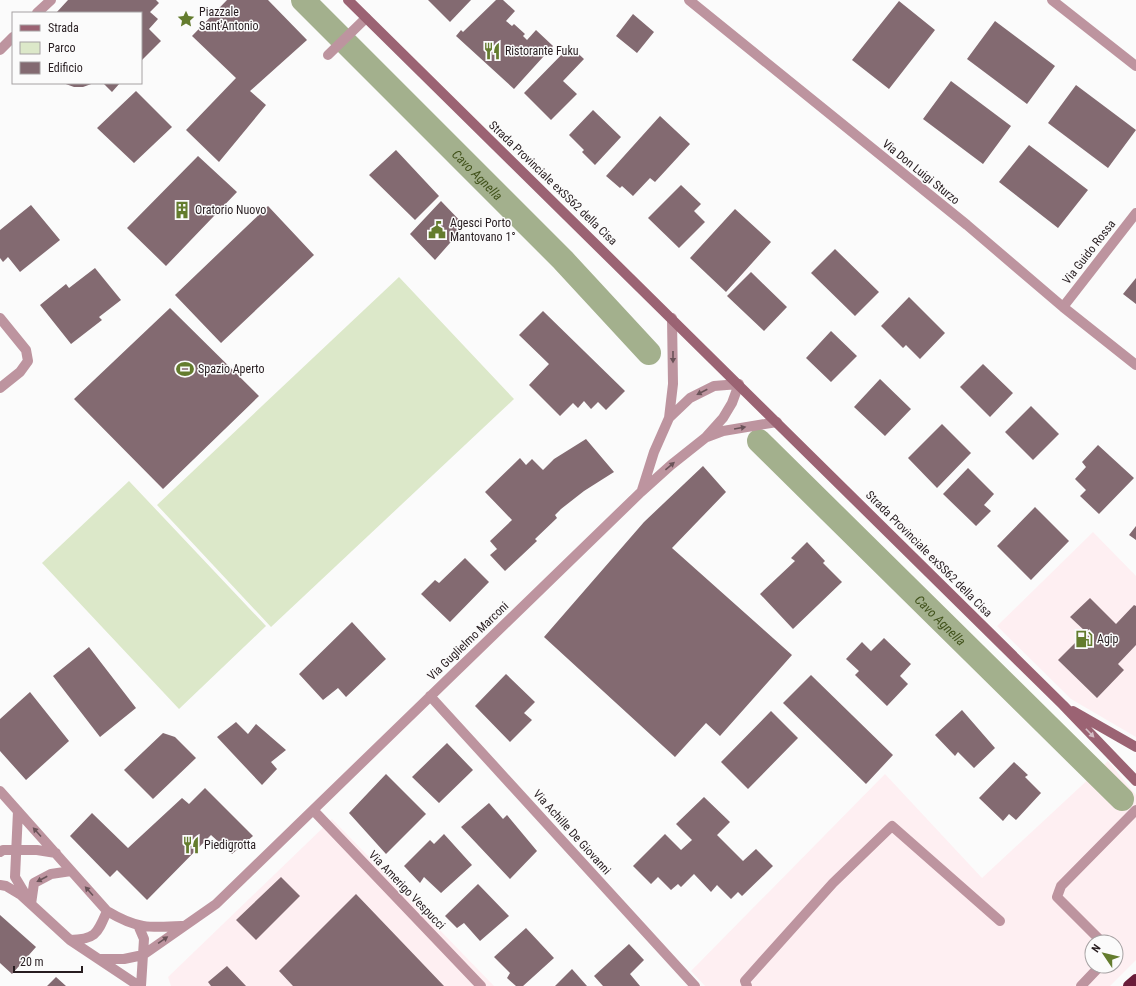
<svg xmlns="http://www.w3.org/2000/svg" width="1136" height="986" font-family="'Roboto Condensed',sans-serif">
	<style>
		.built { fill: #feeff2; fill-rule: evenodd }
		.green { fill: #dce8c9 }
		.lines { fill: none; stroke-linecap: round; stroke-linejoin: round }
		.canal { stroke: #a3b08d; stroke-width: 24 }
		.building { fill: #836a71 }
		.lane { stroke: #bd949f; stroke-width: 10 }
		.street { stroke: #bd949f; stroke-width: 10 }
		.secondary { stroke: #9b6373; stroke-width: 10 }
		.highway { stroke: #6a1d3a; stroke-width: 12 }
		.oneway { fill: #6a5359 }
		.oneway2 { fill: #d5bec5 }
		.labels { text-anchor: middle; dominant-baseline: central; stroke-width: 3; stroke-linejoin: round; paint-order: stroke }
		.poi-label { font-size: 12px; fill: #271d20; stroke: #fbfbfb; text-anchor: start }
		.street-label { font-size: 12px; fill: #271d20; stroke: #fbfbfb }
		.water-label { font-size: 13px; font-style: italic; fill: #41521b; stroke: #fbfbfb }
	</style>
	<rect width="100%" height="100%" fill="#fbfbfb"/>
	<path class="built" d="M1093,532L1136,576V737L1071,699L997,626Z
		M1108,761L1136,795V960L1110,986H705L691,971L885,774L982,878ZM1092,942H1116V966H1092Z
		M332,819L494,986H171L168,977Z"/>
	<path class="green" d="M399,277L514,399L271,627L157,505Z
		M129,481L266,626L179,709L42,563Z"/>
	<g class="lines">
		<g class="canal">
			<path id="s1" d="M303,0L563,260L649,353"/>
			<path id="s2" d="M759,441L1122,799"/>
		</g>
	</g>
	<path class="building" d="M68,0H156L159,3L150,12L158,19L149,29L161,41L141,61V13H56Z
		M227,0H268L307,40L250,91L266,105L219,162L186,130L236,78L192,36Z
		M428,0H471L450,22Z
		M496,0H503L515,11L506,21L512,26L514,24L525,34L523,36L527,40L536,30L553,46L514,89L456,36L461,30L463,32Z
		M899,1L935,30L889,89L852,60Z
		M633,14L654,32L637,53L616,36Z
		M995,21L1055,66L1027,104L967,59Z
		M570,46L584,59L563,81L577,94L551,120L524,93Z
		M951,81L1011,126L983,164L923,119Z
		M63,83H94L83,87H74Z
		M103,83H120L112,92Z
		M1076,85L1136,130L1108,168L1048,123Z
		M136,91L172,127L134,163L97,128Z
		M593,110L621,137L595,165L582,152L584,150L569,135Z
		M660,116L690,144L655,182L650,178L633,196L622,186L620,188L606,176Z
		M1029,145L1088,190L1058,228L999,182Z
		M396,150L439,196L415,220L369,175Z
		M198,156L237,192L166,266L127,228Z
		M681,185L701,204L694,211L705,222L679,248L648,218Z
		M441,201L465,226L435,260L410,234Z
		M31,205L60,240L20,272L8,257L3,262L0,258V230Z
		M268,206L314,255L221,343L175,295Z
		M735,209L771,242L726,292L690,258Z
		M835,249L879,292L855,316L811,273Z
		M95,268L121,300L99,317L102,320L71,344L40,305L66,284L69,288Z
		M751,272L787,307L764,331L727,296Z
		M1136,278V304L1123,294Z
		M909,297L945,333L920,359L906,345L903,348L881,326Z
		M170,308L259,396L163,489L74,399Z
		M543,311L625,391L606,410L598,402L591,409L584,401L578,408L573,403L560,416L529,385L549,364L519,335Z
		M831,331L857,356L831,382L806,358Z
		M983,364L1013,393L990,417L960,387Z
		M880,379L911,409L885,436L854,407Z
		M1031,406L1059,434L1033,460L1005,432Z
		M942,424L971,453L937,488L908,458Z
		M586,439L614,472L584,491L561,509L555,515L557,518L535,539L537,541L505,571L490,555L497,549L490,541L512,520L485,492L520,458L526,465L532,459L543,470L554,459Z
		M1098,445L1134,478L1099,514L1080,496L1086,490L1075,479L1086,467L1082,462Z
		M703,466L726,492L672,548L792,655L720,736L706,723L675,757L544,637L644,522Z
		M968,468L994,494L984,505L991,511L976,526L943,494Z
		M1035,507L1069,541L1031,580L997,546Z
		M1136,526V540L1129,535Z
		M807,542L825,561L823,563L842,582L793,629L760,594L795,561L791,558Z
		M465,558L489,582L450,622L421,594L435,580L439,583Z
		M1090,598L1116,624L1134,605L1136,606V645L1118,664L1124,670L1097,698L1058,660L1086,632L1070,617Z
		M352,622L386,659L346,697L338,688L323,700L299,674Z
		M884,638L911,664L900,676L908,684L887,706L855,675L859,671L846,659L862,642L871,651Z
		M89,647L136,708L100,737L53,676Z
		M506,674L535,702L524,713L532,720L510,742L475,706Z
		M811,675L893,755L866,784L783,703Z
		M30,692L69,741L26,780L0,751V719Z
		M962,710L995,748L974,768L958,752L955,756L935,735Z
		M771,711L798,738L748,789L721,762Z
		M236,722L248,734L256,724L286,750L271,762L277,769L262,785L217,737Z
		M163,733L175,737L196,758L153,799L124,770Z
		M447,743L473,770L439,803L412,777Z
		M1014,762L1028,775L1025,777L1041,793L1016,820L1009,814L1003,821L979,798Z
		M386,774L426,814L386,854L349,813Z
		M205,788L253,836L232,854L211,835L147,900L117,870L110,877L70,836L92,813L128,848L182,798L189,804Z
		M704,797L730,822L717,835L743,861L756,849L773,866L742,896L738,892L731,899L717,885L711,892L694,874L681,887L678,884L671,890L658,877L651,884L633,866L665,834L681,850L692,840L676,824Z
		M489,803L503,819L507,815L537,851L510,879L461,827Z
		M444,834L472,865L441,893L424,877L420,883L404,866L430,840L434,844Z
		M281,877L300,896L256,940L236,920Z
		M478,884L509,916L480,941L464,923L457,928L445,916Z
		M356,894L444,986H293L279,971Z
		M0,915L36,947L12,974L0,963Z
		M526,928L554,958L523,986H516L507,978L510,973L494,957Z
		M629,944L644,960L630,974L640,986H603L594,976Z
		M227,966L246,986H211L208,982Z
		M572,969L587,986H555Z
		M56,977L66,986H47Z"/>
	<g class="lines">
		<path class="lane" d="M1102,942L1057,897L1061,886L1136,810
			M747,986L745,981L833,883L892,826L1000,921
			M1081,986L1100,966"/>
		<path class="street" d="M689,0L967,225L1063,307L1136,365
			M1052,0L1136,66
			M37,13L51,0
			M0,50L13,37
			M328,55L366,18
			M1063,307L1136,213
			M0,318L26,350L28,361L20,372L0,388
			M707,437L723,431L777,422
			M642,490L654,452L669,418L673,384L672,318
			M430,696L695,986
			M0,791L107,911C137,929 149,928 183,926
			M18,811L15,877L27,897
			M314,811L481,986
			M0,852L3,850H37L56,853
			M0,885L6,886L21,895L70,940L139,986
			M31,904L34,883L51,874L71,871
			M138,925L144,939L141,986
			M70,940C96,939 97,934 107,911
			M100,959H124L143,955L216,904L641,492L671,465L705,438L723,418L732,403L739,384L714,386L690,398L669,418"/>
		<path class="secondary" d="M348,0L1063,705L1136,781
			M1073,711L1136,747"/>
		<path class="highway" d="M1129,986L1136,980"/>
	</g>
	<defs><path id="oneway-solid" d="M-6-.8H1V-3.2L6.5 0L1 3.2V.8H-6Z"/></defs>
	<g class="oneway">
		<use href="#oneway-solid" transform="translate(673 357) rotate(90)"/>
		<use href="#oneway-solid" transform="translate(702 392) rotate(153)"/>
		<use href="#oneway-solid" transform="translate(740 428) rotate(-10)"/>
		<use href="#oneway-solid" transform="translate(670 466) rotate(-40)"/>
		<use href="#oneway-solid" transform="translate(37 832) rotate(-132)"/>
		<use href="#oneway-solid" transform="translate(42 879) rotate(152)"/>
		<use href="#oneway-solid" transform="translate(89 891) rotate(-132)"/>
		<use href="#oneway-solid" transform="translate(163 940) rotate(-35)"/>
	</g>
	<use class="oneway2" href="#oneway-solid" transform="translate(1090 733) rotate(46)"/>
	<defs>
		<g id="sight-bare" transform="scale(1.38)"><path d="M0-6L1.8-2.2L6-1.7L2.9 1.2L3.7 5.4L0 3.3L-3.7 5.4L-2.9 1.2L-6-1.7L-1.8-2.2Z" fill="#647c2e" stroke="#fbfbfb" stroke-width="2.5" paint-order="stroke"/></g>
		<g id="restaurant-bare" transform="scale(1.38)"><path d="M-5-6h1v4h1v-4h1v4h1v-4h1v5L-1.5 .5V6h-2V.5L-5-1ZM5-6V6H3V1.5H1.5Q1.5-4 5-6Z" fill="#647c2e" stroke="#fbfbfb" stroke-width="2.5" paint-order="stroke"/></g>
		<g id="building-bare" transform="scale(1.38)"><path d="M-4-6H4V6H1V3H-1V6H-4ZM-2.5-4.3h1.7v1.8h-1.7ZM.8-4.3h1.7v1.8H.8ZM-2.5-1h1.7V.8h-1.7ZM.8-1h1.7V.8H.8Z" fill="#647c2e" stroke="#fbfbfb" stroke-width="2.5" paint-order="stroke"/></g>
		<g id="civic-bare" transform="scale(1.38)"><path d="M-.6-6.5H3V-4.5H.6V-3L4-1V1h2V6H-6V1h2V-1L-.6-3ZM-1.2 2.5V6h2.4V2.5Z" fill="#647c2e" stroke="#fbfbfb" stroke-width="2.5" paint-order="stroke"/></g>
		<g id="stadium-bare" transform="scale(1.38)"><path d="M0-5a6.5 5 0 1 0 0 10a6.5 5 0 1 0 0-10ZM-3.5-1.8h7v3.6h-7Z" fill="#647c2e" stroke="#fbfbfb" stroke-width="2.5" paint-order="stroke"/></g>
		<g id="fuel-bare" transform="scale(1.38)"><path d="M-5.5-6h7V0h2V4h1.3V-2.5L3-4.5l.8-.8L6-3V5H2.5V1h-1V6h-7ZM-4.2-4.7v3.2H.2V-4.7Z" fill="#647c2e" stroke="#fbfbfb" stroke-width="2.5" paint-order="stroke"/></g>
	</defs>
	<g fill-rule="evenodd">
		<use href="#sight-bare" x="186" y="19"/>
		<use href="#restaurant-bare" x="492" y="51"/>
		<use href="#building-bare" x="182" y="210"/>
		<use href="#civic-bare" x="437" y="230"/>
		<use href="#stadium-bare" x="185" y="369"/>
		<use href="#fuel-bare" x="1084" y="639"/>
		<use href="#restaurant-bare" x="191" y="845"/>
	</g>
	<g class="labels">
		<g class="poi-label">
			<text x="199" y="12">Piazzale<tspan x="199" dy="14">Sant'Antonio</tspan></text>
			<text x="505" y="51">Ristorante Fuku</text>
			<text x="195" y="210">Oratorio Nuovo</text>
			<text x="450" y="223">Agesci Porto<tspan x="450" dy="14">Mantovano 1°</tspan></text>
			<text x="198" y="369">Spazio Aperto</text>
			<text x="1097" y="639">Agip</text>
			<text x="204" y="845">Piedigrotta</text>
		</g>
		<g class="street-label">
			<text transform="translate(921 172) rotate(39)">Via Don Luigi Sturzo</text>
			<text transform="translate(553 183) rotate(44)">Strada Provinciale exSS62 della Cisa</text>
			<text transform="translate(1089 252) rotate(-52)">Via Guido Rossa</text>
			<text transform="translate(929 554) rotate(45)">Strada Provinciale exSS62 della Cisa</text>
			<text transform="translate(468 641) rotate(-44)">Via Guglielmo Marconi</text>
			<text transform="translate(572 832) rotate(48)">Via Achille De Giovanni</text>
			<text transform="translate(407 890) rotate(46)">Via Amerigo Vespucci</text>
		</g>
		<g class="water-label">
			<text stroke="none"><textPath href="#s1" startOffset="247">Cavo Agnella</textPath></text>
			<text stroke="none"><textPath href="#s2" startOffset="255">Cavo Agnella</textPath></text>
		</g>
	</g>
	<rect x="12" y="12" width="130" height="72" fill="#fbfbfb" stroke="#a6a2a3"/>
	<rect x="20" y="25" width="20" height="6" fill="#9b6373" stroke="#a6a2a3"/>
	<text x="48" y="32" font-size="12" fill="#271d20">Strada</text>
	<rect x="20" y="42" width="20" height="12" fill="#dce8c9" stroke="#a6a2a3"/>
	<text x="48" y="52" font-size="12" fill="#271d20">Parco</text>
	<rect x="20" y="62" width="20" height="12" fill="#836a71" stroke="#a6a2a3"/>
	<text x="48" y="72" font-size="12" fill="#271d20">Edificio</text>
	<g transform="translate(1104 954) rotate(305)"><circle r="19" fill="#fbfbfb" stroke="#a6a2a3"/>
	<path d="M0-3L7 15L0 10L-7 15Z" fill="#647c2e"/>
	<text y="-6" font-size="11" font-weight="bold" text-anchor="middle" fill="#271d20">N</text>
	</g>
	<path d="M14 966v6h68v-6" fill="none" stroke="#271d20" stroke-width="2"/>
	<text x="20" y="966" font-size="12" fill="#271d20" stroke="#fbfbfb" stroke-width="3" paint-order="stroke">20 m</text>
</svg>
